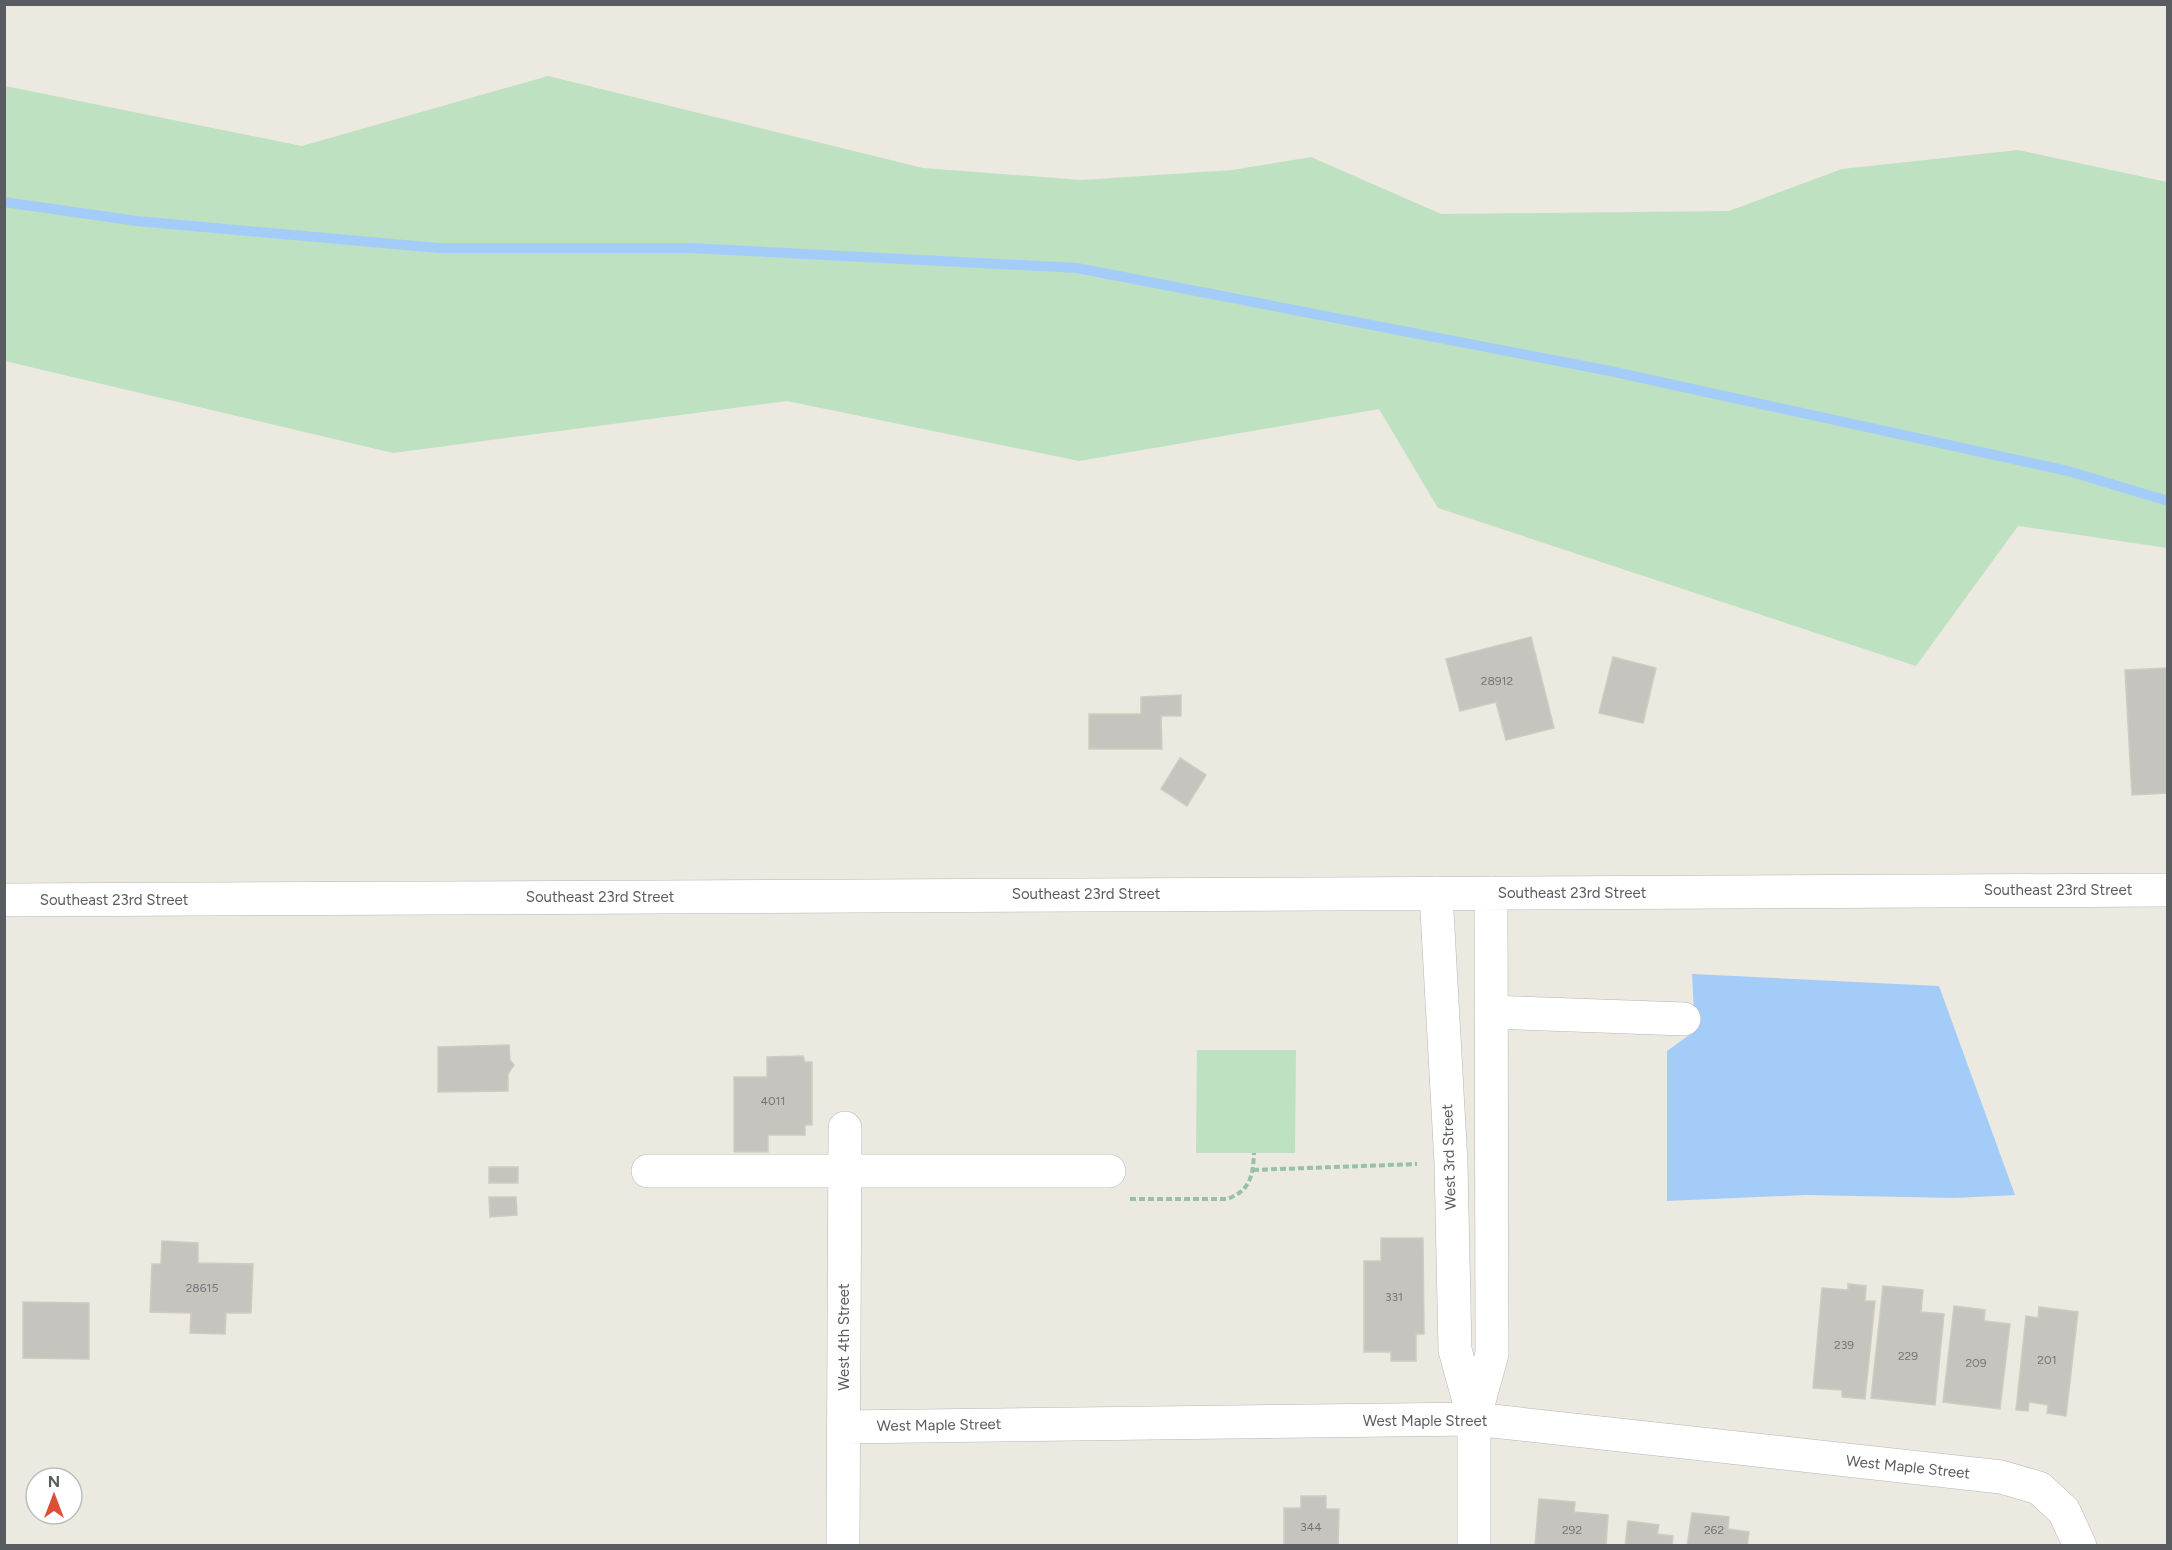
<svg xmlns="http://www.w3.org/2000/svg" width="2172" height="1550" font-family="Figtree,sans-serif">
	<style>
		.green { fill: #bee1c1 }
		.water { fill: #a3cdf8 }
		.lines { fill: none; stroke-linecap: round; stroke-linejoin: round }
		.stream { stroke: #a3cdf8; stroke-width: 10 }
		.building { fill: #c6c4be; stroke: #cfcbbf; stroke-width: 1.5 }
		.minor-casing { stroke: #b3b6ba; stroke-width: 34 }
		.path { stroke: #98c1a7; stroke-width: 4; stroke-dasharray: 6 3; stroke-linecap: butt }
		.minor { stroke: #fff; stroke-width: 33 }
		.labels { text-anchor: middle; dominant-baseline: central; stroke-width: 5; stroke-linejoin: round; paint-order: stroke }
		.number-label { font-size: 12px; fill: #747678 }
		.street-label { font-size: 15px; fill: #595c60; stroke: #fff }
	</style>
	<rect width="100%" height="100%" fill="#ebe9e0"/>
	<path class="green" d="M548,76L923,168L1082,180L1232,170L1311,157L1441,214L1729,211L1842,169L2018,150L2167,182V548L2018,526L1916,666L1438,508L1379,409L1079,461L787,401L393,453L5,361V86L302,146Z
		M1197,1050H1296L1295,1153H1196Z"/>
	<path class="water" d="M1692,974L1939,986L2015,1195L1955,1198L1806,1195L1667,1201V1051L1695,1031Z"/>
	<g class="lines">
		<path class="stream" d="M4,202L137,221L438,248H689L1077,268L1610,371L2068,471L2168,501"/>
	</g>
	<path class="building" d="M1531,637L1554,728L1506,740L1496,702L1460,711L1446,659Z
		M1613,657L1656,668L1643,723L1599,713Z
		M2168,668V793L2132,795L2125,670Z
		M1181,695V716H1161L1162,749H1089V714H1141V697Z
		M1180,758L1206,775L1187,806L1161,789Z
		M509,1045L510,1060L514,1065L508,1074V1091L438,1092V1047Z
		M803,1056L805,1062H812V1125H805V1135H768V1152H734V1077H767V1057Z
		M489,1167H518V1183H489Z
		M489,1197H516L517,1215L490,1217Z
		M1381,1238H1423L1424,1334H1416V1361H1391V1352H1364V1261H1381Z
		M162,1241L198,1243V1263L253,1264L251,1313H226L225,1334L190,1333L191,1313L150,1312L152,1264H161Z
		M1848,1284L1866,1286L1865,1301H1875L1865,1399L1842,1397V1390L1813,1388L1822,1288L1848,1290Z
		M1883,1286L1923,1290L1921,1312L1944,1314L1935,1405L1871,1398Z
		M23,1302L89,1303V1359L23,1358Z
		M1954,1306L1985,1310L1984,1321L2010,1324L2000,1409L1943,1402Z
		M2039,1307L2078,1312L2066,1416L2047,1413L2048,1405L2029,1402L2028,1411L2016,1410L2026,1316L2038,1318Z
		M1301,1496H1326V1509H1339L1338,1546H1275L1284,1545V1508H1301Z
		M1539,1499L1575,1502L1574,1512L1608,1515L1606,1546H1535Z
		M1692,1513L1729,1517L1728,1529L1749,1532L1747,1546H1687Z
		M1628,1521L1659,1525L1657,1534L1673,1536L1672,1546H1625Z"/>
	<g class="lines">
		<g class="minor-casing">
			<path id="minor" d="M1436,893L1451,1163L1455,1350L1474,1419L1492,1354L1491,893
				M4,900L2168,890
				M1491,1012L1684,1019
				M648,1171H1109
				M1474,1419V1546
				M844,1427L1474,1419L2001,1477L2039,1488L2064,1511L2080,1546
				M843,1546L845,1128"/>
		</g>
		<path class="path" d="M1253,1170L1417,1164
			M1130,1199H1227C1250,1191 1253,1176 1254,1153"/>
		<use href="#minor" class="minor"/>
	</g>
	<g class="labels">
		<g class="number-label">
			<text x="1497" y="681">28912</text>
			<text x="773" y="1101">4011</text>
			<text x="202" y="1288">28615</text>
			<text x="1394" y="1297">331</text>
			<text x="1844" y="1345">239</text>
			<text x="1908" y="1356">229</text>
			<text x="2047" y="1360">201</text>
			<text x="1976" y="1363">209</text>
			<text x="1311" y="1527">344</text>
			<text x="1572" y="1530">292</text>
			<text x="1714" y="1530">262</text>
		</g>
		<g class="street-label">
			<text x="2058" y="890">Southeast 23rd Street</text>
			<text x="1572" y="893">Southeast 23rd Street</text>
			<text x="1086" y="894">Southeast 23rd Street</text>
			<text x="600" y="897">Southeast 23rd Street</text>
			<text x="114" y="900">Southeast 23rd Street</text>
			<text transform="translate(1449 1157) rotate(-92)">West 3rd Street</text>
			<text transform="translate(844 1337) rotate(-90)">West 4th Street</text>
			<text x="1425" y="1421">West Maple Street</text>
			<text transform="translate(939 1425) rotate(-1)">West Maple Street</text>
			<text transform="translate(1908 1467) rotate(6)">West Maple Street</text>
		</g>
	</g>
	<rect width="2172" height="1550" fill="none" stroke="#595c60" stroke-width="12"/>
	<g transform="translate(54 1496)"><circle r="28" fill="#ffffff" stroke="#bdbebf" stroke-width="1.5"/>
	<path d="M0-4.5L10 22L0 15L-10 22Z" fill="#dc4f35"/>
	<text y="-9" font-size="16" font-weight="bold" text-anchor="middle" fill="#595c60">N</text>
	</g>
</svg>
